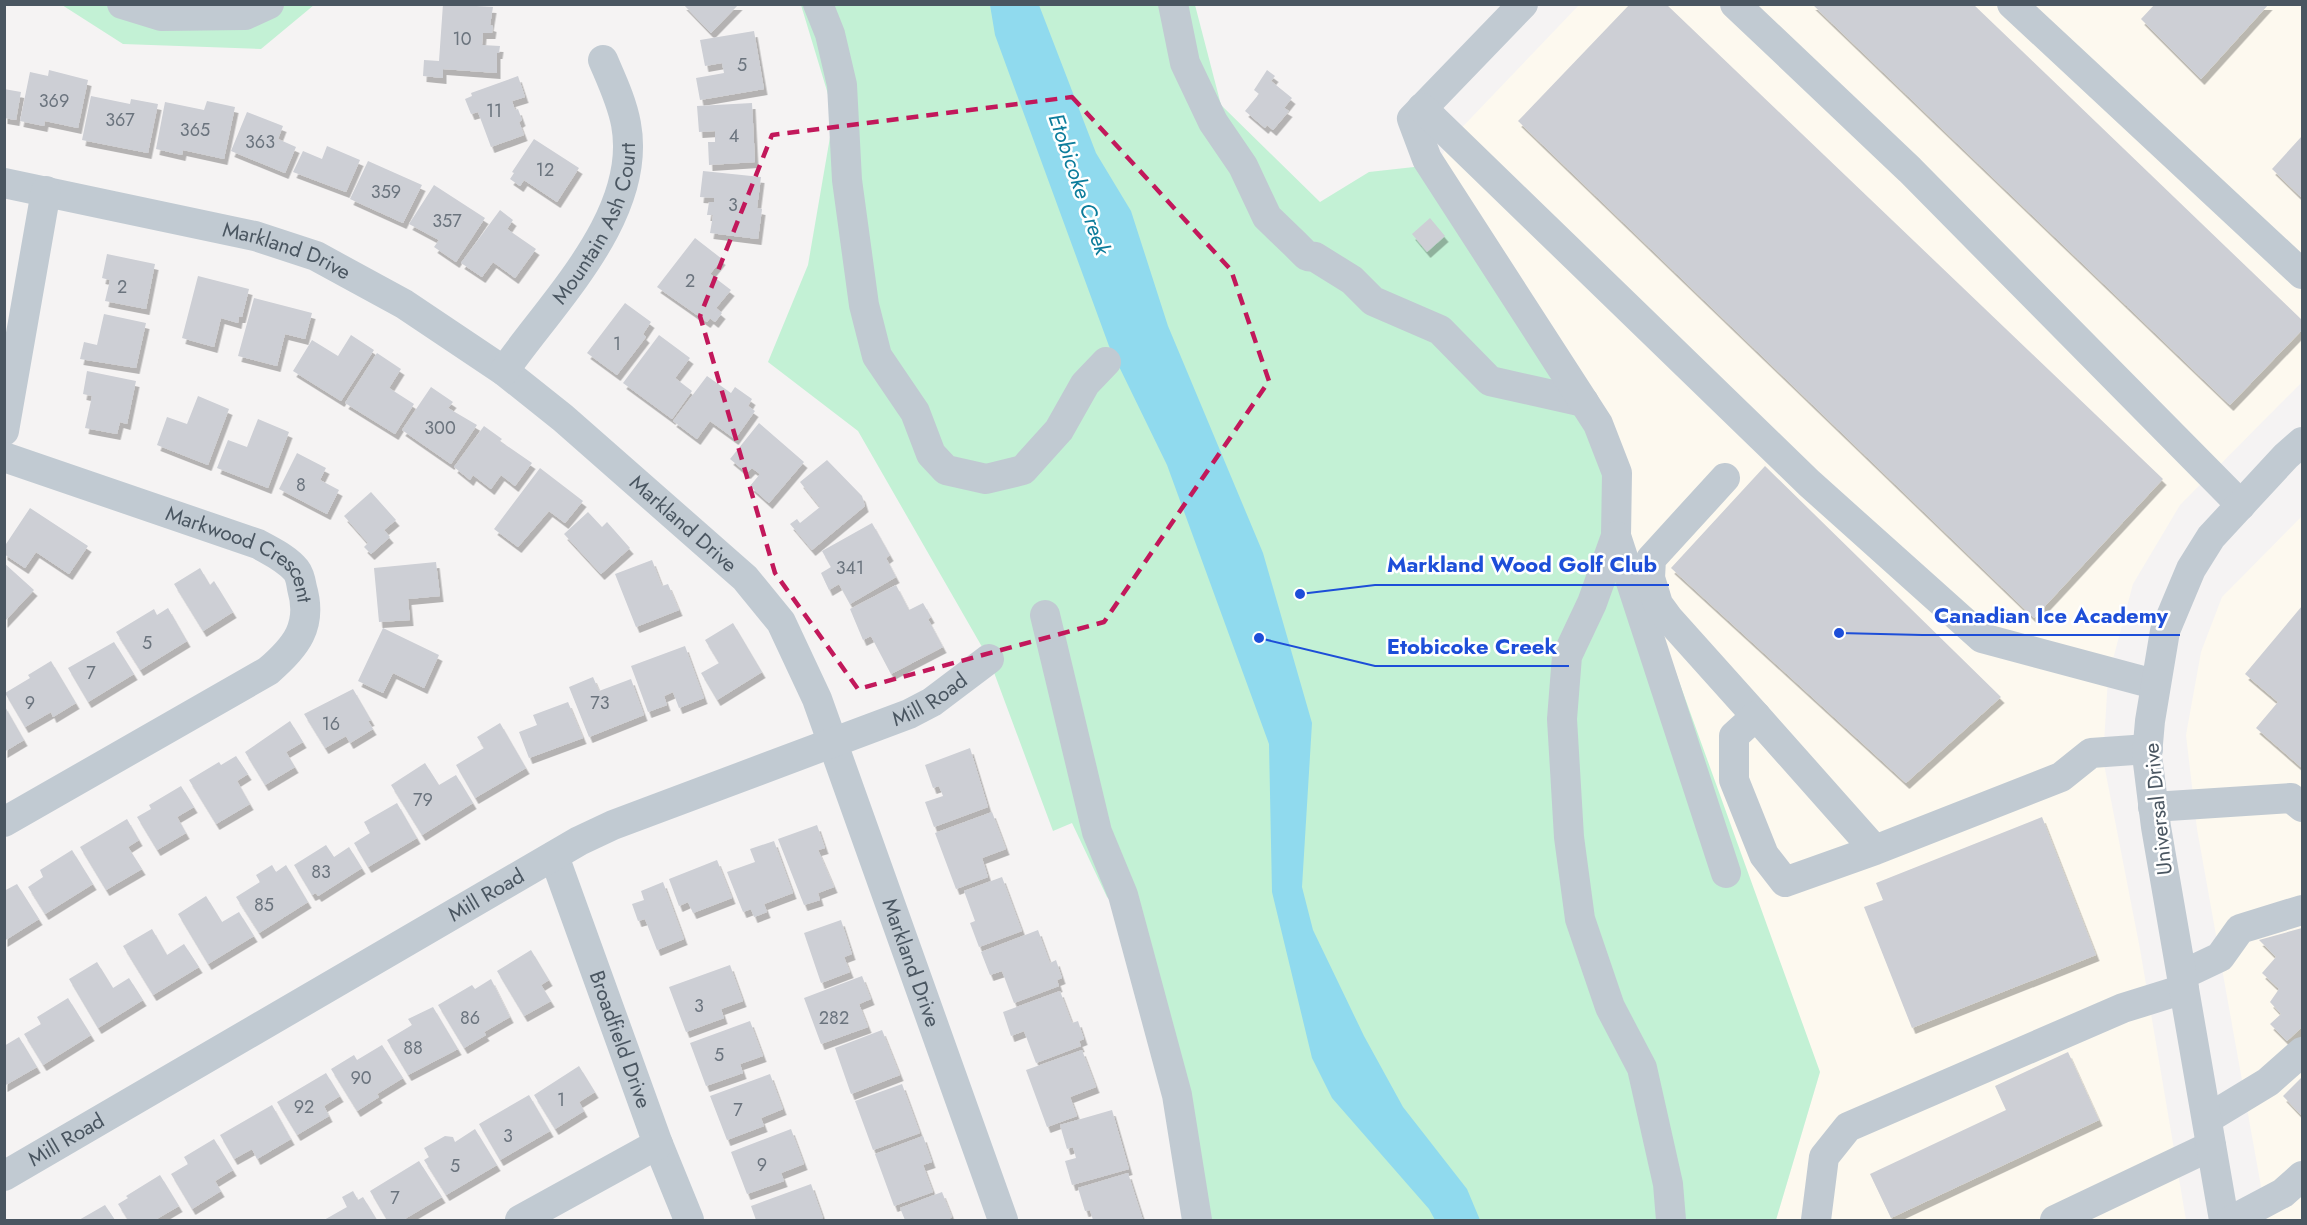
<svg xmlns="http://www.w3.org/2000/svg" width="2307" height="1225" font-family="Jost,sans-serif">
	<style>
		.commercial { fill: #fdf9ef }
		.green { fill: #c3f1d5 }
		.water { fill: #90daee }
		.building { fill: #cdcfd5; filter: url(#shadow) }
		.lines { fill: none; stroke-linecap: round; stroke-linejoin: round }
		.minor { stroke: #c1cad2; stroke-width: 30 }
		.marked { fill: none; stroke: #c2185b; stroke-width: 4.5; stroke-dasharray: 12 8; stroke-linejoin: round }
		.labels { text-anchor: middle; dominant-baseline: central; stroke-width: 5; stroke-linejoin: round; paint-order: stroke }
		.number-label { font-size: 18px; fill: #6b747e }
		.street-label { font-size: 21px; fill: #4a5661; stroke: #fff }
		.water-label { font-size: 22px; font-style: italic; fill: #0c7c9b; stroke: #fff }
		.leader { fill: none; stroke: #1d4ed8; stroke-width: 2 }
		.callout-dot { fill: #1d4ed8; stroke: #fff; stroke-width: 2 }
		.callout-label { font-size: 22px; text-anchor: middle; font-weight: bold; fill: #1d4ed8; stroke: #fff; stroke-width: 5; stroke-linejoin: round; paint-order: stroke }
	</style>
	<defs>
		<filter id="shadow"><feDropShadow dx="3.5" dy="6" stdDeviation="0" flood-color="#0004"/></filter>
	</defs>
	<rect width="100%" height="100%" fill="#f5f3f3"/>
	<path class="commercial" d="M1579,5H2302V382L2180,505L2133,584L2108,678L2103,759L2140,949L2186,1220H1776L1820,1072L1441,158L1449,141Z
		M2302,516V1220H2267L2197,829L2186,735L2201,652L2222,597Z"/>
	<path class="green" d="M62,5H314L261,49L123,44Z
		M801,5H1195L1221,105L1320,202L1369,172L1414,167L1427,159L1577,369L1624,529L1820,1072L1776,1220H1187L1178,1136L1117,906L1107,897L1072,823L1053,831L989,659L858,431L768,362L808,265L834,114Z"/>
	<path class="water" d="M990,5H1039L1096,153L1131,211L1168,326L1263,553L1312,723L1302,887L1313,930L1364,1036L1403,1107L1467,1189L1480,1220H1435L1429,1209L1332,1098L1312,1058L1272,892L1269,744L1167,465L1109,346L995,35Z"/>
	<path class="building" d="M443,4L493,7L490,25L493,26L492,33H483L482,45L500,46L499,53H497V73L443,69V78L423,76L424,60L439,61Z
		M683,4H739L711,33Z
		M1630,4H1666L2163,479L2034,618L1518,121Z
		M1812,4H1973L2302,320V330L2230,405Z
		M2155,4H2269L2201,79L2141,19Z
		M754,31L764,89L700,100L696,78L724,73L722,63L705,66L700,40Z
		M49,70L88,80L78,128L45,121L44,126L20,121L30,72L48,76Z
		M1267,70L1275,76L1271,81L1292,98L1284,108L1289,111L1273,130L1267,125L1265,128L1245,111L1259,94L1254,90Z
		M518,76L525,97L512,101L515,110L518,109L522,120L519,122L524,135L491,147L478,112L471,114L465,99L472,96L471,93Z
		M4,89L21,92L16,120L4,118Z
		M91,96L130,104L131,99L158,104L148,153L82,140Z
		M207,101L235,107L224,159L183,150L182,155L156,149L165,102L204,110Z
		M752,103L755,162L709,165L708,142H715V131L699,132L697,106Z
		M247,112L283,126L278,139L296,147L285,173L231,151Z
		M2302,136V198L2272,169Z
		M534,139L579,168L557,202L524,180L520,186L510,179L514,173L512,172Z
		M327,146L360,160L346,192L293,172L303,151L322,159Z
		M368,161L422,185L403,223L350,199Z
		M703,171L761,177L757,208L762,209L758,239L710,233L713,215H707L709,202H714V198L700,197Z
		M434,185L485,218L456,262L434,247L439,240L409,224Z
		M500,210L513,220L507,229L536,249L515,278L493,262L482,277L461,263Z
		M1430,218L1445,236L1427,252L1412,234Z
		M695,238L722,259L710,274L731,290L716,308L722,313L715,322L710,318L707,322L657,287Z
		M107,254L155,264L146,309L105,301L110,280L102,278Z
		M198,276L249,289L242,317H239L238,323L221,318L214,347L182,338Z
		M254,298L312,313L305,339L285,334L277,366L238,356Z
		M625,303L651,322L643,334L646,337L617,375L587,353Z
		M104,314L146,323L136,368L80,359L84,342L97,345Z
		M351,335L374,350L341,401L293,371L312,340L338,356Z
		M659,335L690,358L675,378L692,391L672,419L623,383Z
		M377,353L401,369L389,388L414,404L395,434L345,403Z
		M87,371L136,381L127,424L120,422L117,434L85,428L92,396L83,394Z
		M707,376L731,393L735,387L752,399L748,406L755,411L735,439L710,421L697,439L673,421Z
		M431,387L453,402L448,408L477,425L451,464L402,430Z
		M198,396L229,409L208,465L157,445L167,417L187,424Z
		M258,419L289,432L268,488L217,468L228,440L247,447Z
		M759,423L804,462L769,503L750,486L760,474L752,468L747,473L730,459Z
		M484,426L502,439L500,441L532,463L515,486L501,475L491,489L473,475L470,480L454,467Z
		M297,453L326,468L320,480L339,490L327,514L279,489Z
		M827,460L862,496L865,506L812,550L790,524L797,519L800,523L820,507L800,482Z
		M1765,466L2001,697L1906,783L1671,568Z
		M540,468L583,501L565,523L549,511L518,547L494,529Z
		M371,492L396,520L384,530L390,537L371,554L364,547L368,543L344,516Z
		M30,508L88,546L69,574L36,552L25,568L4,554V547Z
		M588,512L602,527L607,522L630,548L601,574L564,534Z
		M872,523L890,555L886,558L896,577L850,604L839,584L829,590L821,573L831,567L822,551Z
		M652,560L662,586L668,584L679,610L636,627L615,574Z
		M436,562L440,596L408,599L410,620L379,622L374,568Z
		M4,563L34,590L4,622Z
		M200,568L210,585L214,581L233,612L203,631L174,584Z
		M896,585L909,610L923,603L931,617L928,619L943,647L891,674L871,636L863,640L850,609Z
		M2302,606V768L2256,728L2278,702L2245,674Z
		M168,608L187,641L140,670L116,632L154,609L157,615Z
		M733,623L762,672L717,700L701,673L719,663L705,640Z
		M383,628L439,655L424,688L393,673L383,693L358,681Z
		M114,642L134,674L88,702L68,668Z
		M685,646L704,698L679,708L673,692L664,696L667,705L648,712L631,666Z
		M51,661L76,703L53,717L51,712L25,727L5,693L30,678L28,675Z
		M593,677L599,691L631,679L644,715L589,737L569,687Z
		M353,689L371,720L368,721L373,729L350,743L346,736L325,748L304,714Z
		M568,702L583,738L529,758L519,732L537,725L533,715Z
		M4,705L24,740L4,752Z
		M290,721L303,742L286,752L295,767L265,785L245,752Z
		M500,723L526,768L475,798L456,765L484,748L477,737Z
		M970,748L988,807L934,827L925,802L943,796L939,786L933,788L925,765Z
		M236,756L248,774L237,781L250,804L216,824L189,780L219,762L221,765Z
		M425,763L439,785L456,775L473,803L422,835L391,785Z
		M181,786L194,807L177,817L186,833L157,850L137,817L151,809L149,805Z
		M397,803L417,838L368,867L354,843L370,833L364,822Z
		M992,812L1006,849L982,858L988,877L956,889L935,833Z
		M2042,817L2096,955L1912,1028L1864,907L1883,900L1876,883Z
		M127,819L139,840L128,847L142,869L106,890L80,847Z
		M817,825L825,848L818,850L834,887L818,893L820,900L804,905L778,839Z
		M774,841L793,893L764,904L767,912L754,917L751,909L743,912L727,872L755,862L750,849Z
		M326,845L334,857L349,847L362,868L318,896L316,893L312,895L294,865Z
		M72,850L93,884L45,914L28,887L43,877L40,870Z
		M717,860L732,898L693,913L688,902L679,906L669,879Z
		M272,865L276,872L286,865L308,902L259,933L236,897L260,882L256,875Z
		M1002,877L1022,931L979,947L970,923L975,921L964,891Z
		M663,882L684,939L657,950L645,919L638,921L632,904L644,900L641,891Z
		M17,884L39,919L4,941V891Z
		M206,896L222,922L239,912L254,936L208,964L178,914Z
		M841,920L852,954L844,957L850,972L821,983L804,933Z
		M2302,928V1027L2287,1041L2270,1024L2281,1014L2270,1002L2279,989L2262,973L2276,957L2259,940Z
		M152,929L167,955L184,944L199,967L153,995L123,946Z
		M1038,930L1050,963L1056,960L1062,978L1057,980L1059,986L1014,1003L1002,971L990,975L981,952Z
		M531,950L549,980L541,985L551,1001L524,1016L497,971Z
		M97,962L113,988L129,978L143,1000L98,1028L69,979Z
		M730,965L743,1001L721,1009L724,1018L686,1032L669,987Z
		M862,976L871,999L859,1004L868,1027L821,1044L804,998Z
		M491,979L510,1017L484,1032L486,1035L464,1048L438,1005L472,985L475,989Z
		M1060,991L1072,1023L1078,1021L1084,1039L1079,1041L1081,1046L1036,1063L1024,1031L1011,1036L1003,1012Z
		M68,998L91,1035L43,1065L24,1034L41,1024L37,1017Z
		M433,1007L458,1049L408,1075L387,1040L412,1025L408,1019Z
		M750,1021L763,1056L740,1064L743,1073L706,1086L690,1043Z
		M882,1030L900,1075L851,1094L835,1048Z
		M19,1037L37,1067L4,1086V1046Z
		M382,1045L403,1078L377,1094L379,1097L357,1111L331,1069L354,1055L357,1060Z
		M1082,1050L1096,1087L1070,1097L1077,1116L1047,1127L1026,1070Z
		M2068,1052L2099,1120L1891,1218L1870,1174L2006,1110L1995,1086Z
		M579,1066L595,1092L579,1102L584,1111L555,1129L534,1095Z
		M326,1073L340,1096L324,1106L329,1116L297,1135L277,1102Z
		M770,1074L783,1109L761,1118L764,1126L727,1140L710,1096Z
		M2302,1077V1116L2283,1096Z
		M902,1084L920,1133L873,1150L855,1101Z
		M529,1095L550,1131L500,1160L479,1124Z
		M272,1105L291,1139L257,1159L252,1149L234,1159L220,1135Z
		M1112,1110L1129,1169L1072,1185L1065,1161L1076,1158L1073,1147L1067,1149L1060,1125Z
		M475,1129L497,1165L446,1195L424,1160L429,1157L424,1148L445,1136L453,1137L455,1142Z
		M791,1129L804,1164L781,1173L784,1181L747,1194L731,1152Z
		M923,1136L932,1162L923,1165L933,1192L894,1206L875,1154Z
		M214,1139L233,1170L215,1181L221,1191L192,1209L171,1174L188,1164L184,1157Z
		M419,1161L442,1197L403,1220H387L370,1191Z
		M1128,1173L1143,1220H1093L1090,1210L1085,1211L1078,1188Z
		M160,1175L179,1206L155,1220H128L118,1204L128,1198L126,1196Z
		M811,1184L823,1218L816,1220H756L751,1206Z
		M353,1191L358,1200L363,1197L377,1220H324L347,1207L342,1197Z
		M942,1192L952,1217L947,1220H905L900,1208Z
		M105,1205L115,1220H79Z"/>
	<g class="lines">
		<g class="minor">
			<path d="M122,4L161,16L245,15L269,4"/>
			<path d="M818,4L830,34L842,85L847,180L864,305L877,356L915,412L931,454L946,470L986,479L1023,470L1059,430L1085,384L1106,362"/>
			<path d="M1173,4L1185,63L1213,122L1243,166L1267,217L1295,244L1307,256L1315,257L1352,280L1373,301L1440,330L1490,381L1584,402"/>
			<path d="M1523,4L1412,119L1427,159L1598,424L1617,473L1616,536L1726,873"/>
			<path d="M1735,4L1910,170L2241,505"/>
			<path d="M2012,4L2302,274"/>
			<path d="M1422,108L1809,483L1982,638L2154,684"/>
			<path id="s1" d="M4,183L255,236L316,256L404,304L504,371L563,418L745,578L781,622L817,699L1003,1220"/>
			<path id="s2" d="M504,371C552,302 643,215 626,124C622,102 612,81 603,60"/>
			<path d="M4,431L46,191"/>
			<path id="s3" d="M4,457L258,544C272,552 286,558 296,570C300,575 301,582 302,588C313,626 296,647 268,671L4,822"/>
			<path d="M1725,478L1651,559L1650,578L1658,604L1669,619L1756,716"/>
			<path d="M1616,536L1592,603L1567,656L1562,719L1569,837L1580,919L1610,1007L1642,1068L1668,1184L1671,1220"/>
			<path d="M1045,615L1097,832L1123,895L1177,1095L1197,1220"/>
			<path d="M2153,807L2291,798L2302,807"/>
			<path d="M1875,850L1756,716L1734,736V780L1764,855L1785,882L1875,850L2061,777L2091,753L2148,749"/>
			<path id="s4" d="M554,856L658,1144L689,1220"/>
			<path d="M2182,975L2220,957L2240,929L2302,910"/>
			<path d="M2207,1119L2268,1082L2302,1052"/>
			<path id="s5" d="M4,1176L579,841L613,825L909,714L932,702L989,659"/>
			<path d="M520,1220L658,1144"/>
			<path d="M1816,1220L1824,1157L1848,1127L2123,1008L2184,989"/>
			<path d="M2055,1220L2211,1146"/>
			<path d="M2224,1220L2156,827L2147,755L2150,721L2165,631L2191,569L2211,537L2286,456L2302,442"/>
			<path d="M2232,1220L2283,1193L2302,1176"/>
		</g>
	</g>
	<path class="marked" d="M1072,97L1231,270L1269,381L1104,622L858,689L775,573L700,316L772,135Z"/>
	<g class="labels">
		<g class="number-label">
			<text x="462" y="39">10</text>
			<text x="742" y="65">5</text>
			<text x="54" y="101">369</text>
			<text x="494" y="111">11</text>
			<text x="120" y="120">367</text>
			<text x="195" y="130">365</text>
			<text x="734" y="136">4</text>
			<text x="260" y="142">363</text>
			<text x="545" y="170">12</text>
			<text x="386" y="192">359</text>
			<text x="733" y="205">3</text>
			<text x="447" y="221">357</text>
			<text x="690" y="281">2</text>
			<text x="122" y="287">2</text>
			<text x="617" y="344">1</text>
			<text x="440" y="428">300</text>
			<text x="301" y="485">8</text>
			<text x="850" y="568">341</text>
			<text x="147" y="643">5</text>
			<text x="91" y="673">7</text>
			<text x="30" y="703">9</text>
			<text x="600" y="703">73</text>
			<text x="331" y="724">16</text>
			<text x="423" y="800">79</text>
			<text x="321" y="872">83</text>
			<text x="264" y="905">85</text>
			<text x="699" y="1006">3</text>
			<text x="470" y="1018">86</text>
			<text x="834" y="1018">282</text>
			<text x="413" y="1048">88</text>
			<text x="719" y="1055">5</text>
			<text x="361" y="1078">90</text>
			<text x="561" y="1100">1</text>
			<text x="304" y="1107">92</text>
			<text x="738" y="1110">7</text>
			<text x="508" y="1136">3</text>
			<text x="762" y="1165">9</text>
			<text x="455" y="1166">5</text>
			<text x="395" y="1198">7</text>
		</g>
		<g class="street-label">
			<text stroke="none"><textPath href="#s2" startOffset="176">Mountain Ash Court</textPath></text>
			<text stroke="none"><textPath href="#s1" startOffset="291">Markland Drive</textPath></text>
			<text stroke="none"><textPath href="#s1" startOffset="777">Markland Drive</textPath></text>
			<text stroke="none"><textPath href="#s3" startOffset="260">Markwood Crescent</textPath></text>
			<text stroke="none"><textPath href="#s5" startOffset="1044">Mill Road</textPath></text>
			<text transform="translate(2158 809) rotate(-96)">Universal Drive</text>
			<text stroke="none"><textPath href="#s5" startOffset="558">Mill Road</textPath></text>
			<text stroke="none"><textPath href="#s1" startOffset="1281">Markland Drive</textPath></text>
			<text stroke="none"><textPath href="#s4" startOffset="195">Broadfield Drive</textPath></text>
			<text stroke="none"><textPath href="#s5" startOffset="72">Mill Road</textPath></text>
		</g>
		<g class="water-label">
			<text transform="translate(1080 184) rotate(71)">Etobicoke Creek</text>
		</g>
	</g>
	<path class="leader" d="M1300 594L1375 585H1669M1839 633L1922 635H2180M1259 638L1375 666H1569"/>
	<g class="callout-dot">
		<circle cx="1300" cy="594" r="6"/>
		<circle cx="1839" cy="633" r="6"/>
		<circle cx="1259" cy="638" r="6"/>
	</g>
	<g class="callout-label">
		<text x="1522" y="572">Markland Wood Golf Club</text>
		<text x="2051" y="623">Canadian Ice Academy</text>
		<text x="1472" y="654">Etobicoke Creek</text>
	</g>
	<rect width="2307" height="1225" fill="none" stroke="#4a5661" stroke-width="12"/>
</svg>
